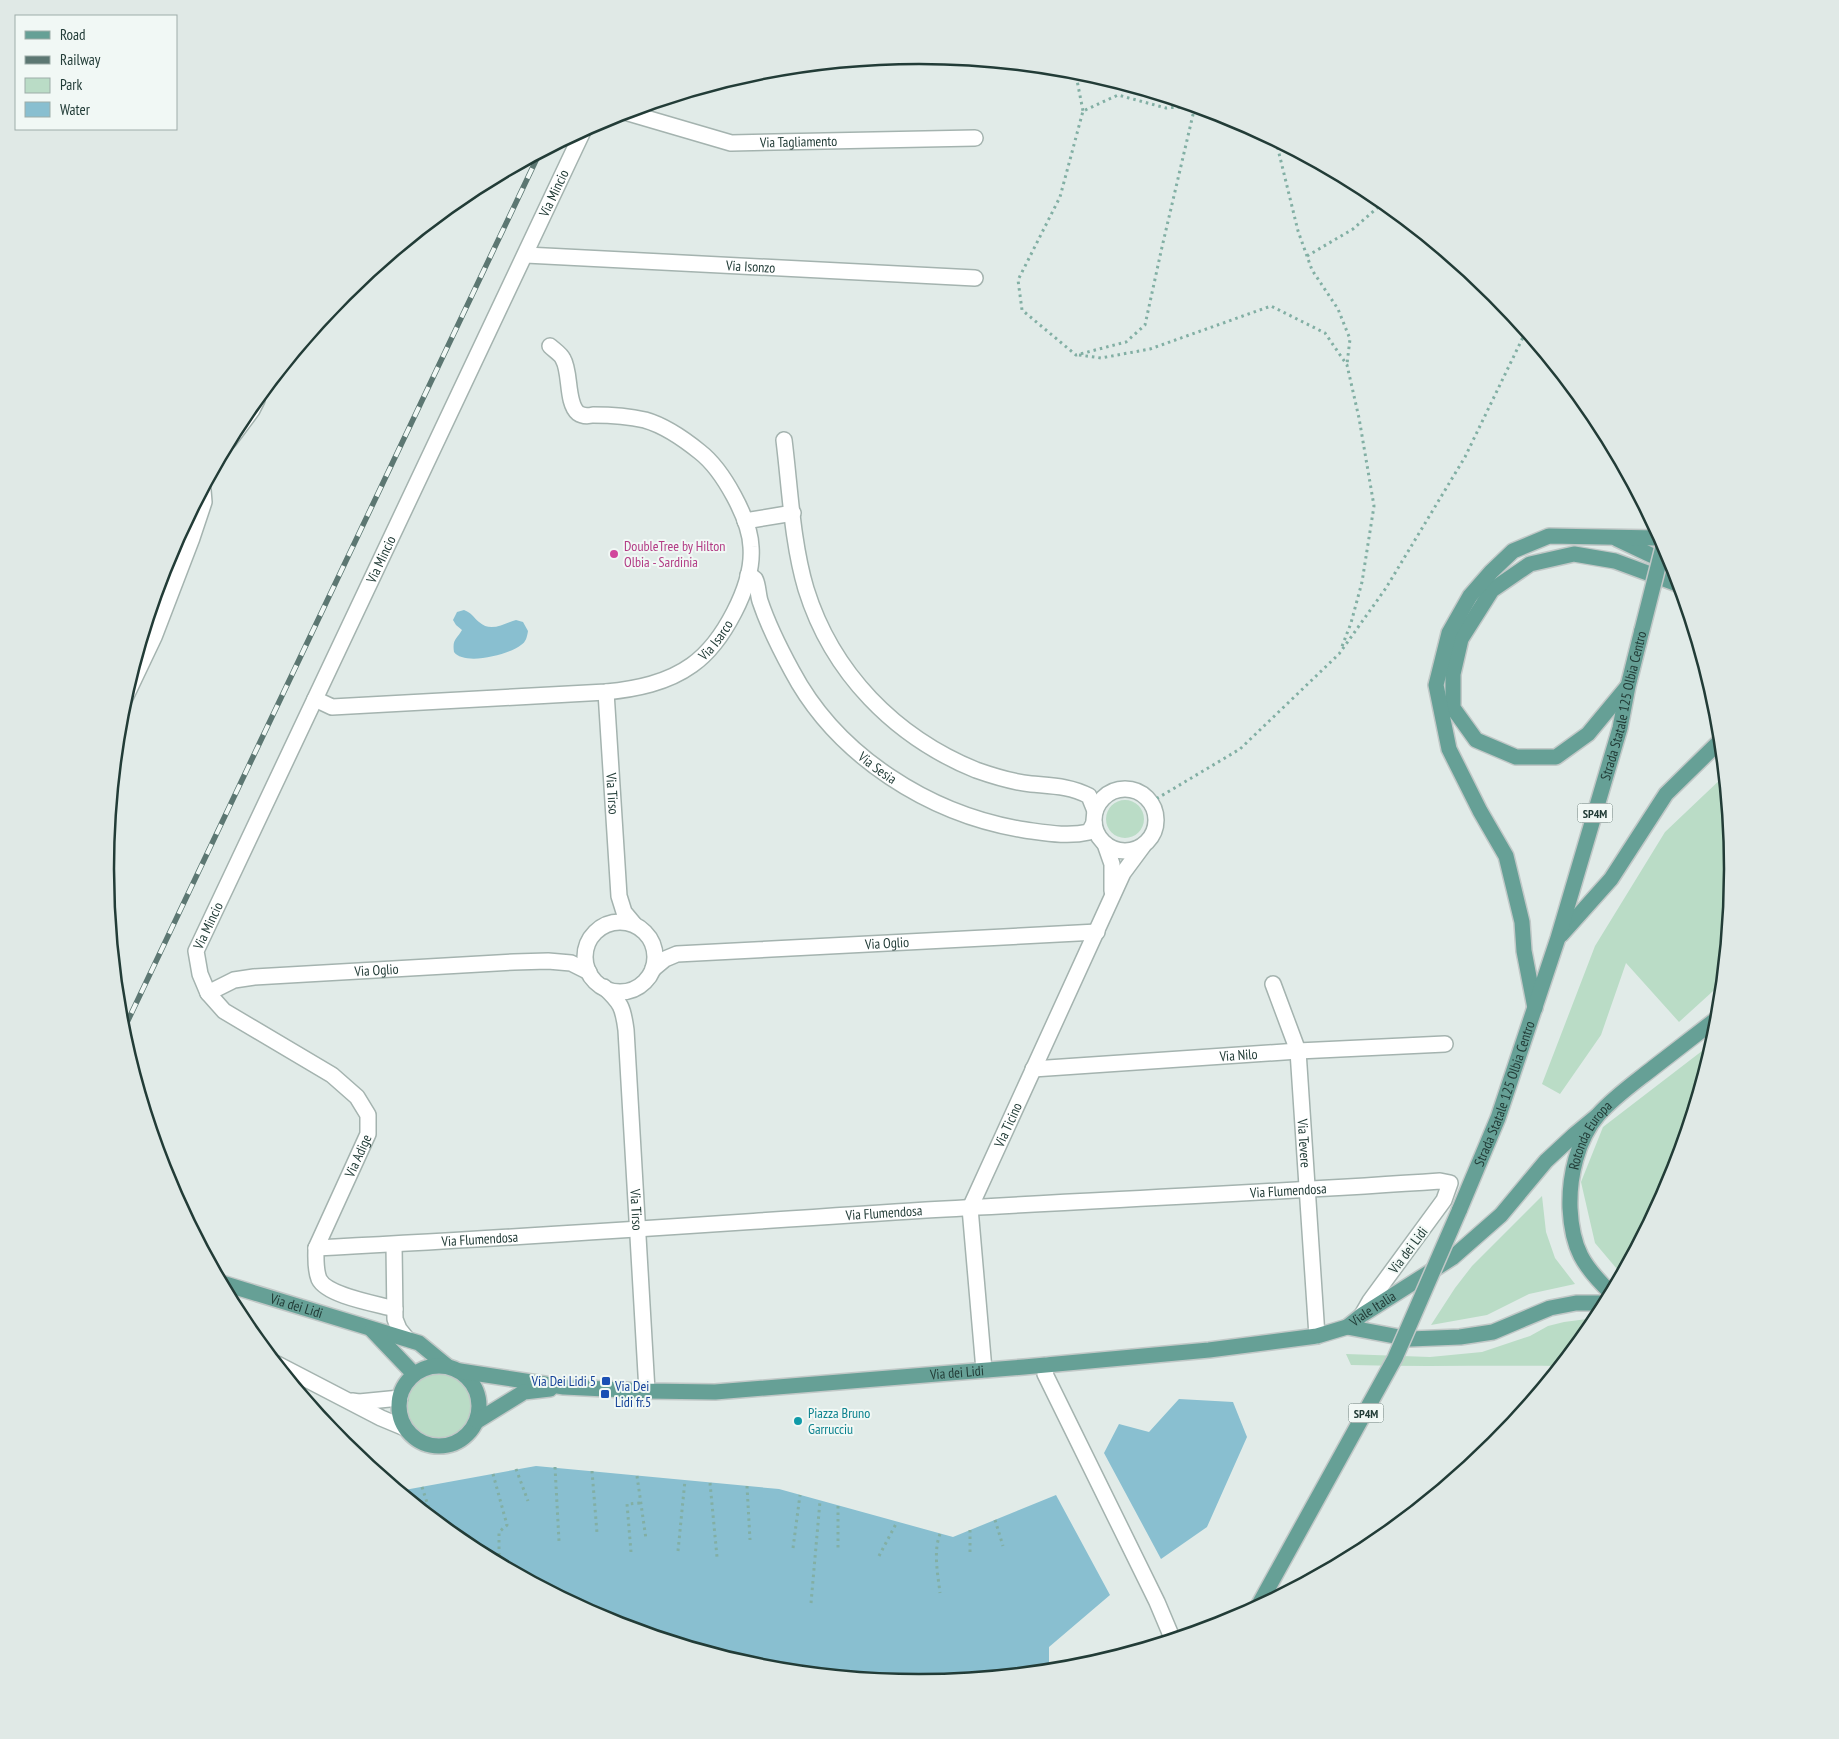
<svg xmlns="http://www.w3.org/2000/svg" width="1839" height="1739" font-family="'PT Sans Narrow',sans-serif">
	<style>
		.green { fill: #badcc6 }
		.water { fill: #89bfd0 }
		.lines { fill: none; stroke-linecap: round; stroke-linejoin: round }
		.minor-casing { stroke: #a4b3af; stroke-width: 18 }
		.major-casing { stroke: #c1c8c7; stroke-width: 18 }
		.path { stroke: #82afa4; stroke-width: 3; stroke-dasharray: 2.5 4; stroke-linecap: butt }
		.minor { stroke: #fff; stroke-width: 15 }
		.major { stroke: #66a096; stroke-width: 15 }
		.rail-casing { stroke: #5c7772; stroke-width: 5.5 }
		.rail { stroke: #f1f8f5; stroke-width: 4; stroke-dasharray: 11; stroke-linecap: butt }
		.major-bridge-casing { stroke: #c1c8c7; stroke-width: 18; stroke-linecap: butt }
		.major-bridge { stroke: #66a096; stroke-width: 15 }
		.hotel-dot { fill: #d1479c; stroke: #f1f8f5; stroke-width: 2 }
		.transit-dot { fill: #1a4fb4; stroke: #f1f8f5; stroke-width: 2 }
		.culture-dot { fill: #0f9aa8; stroke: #f1f8f5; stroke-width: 2 }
		.labels { text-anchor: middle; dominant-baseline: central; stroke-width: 4; stroke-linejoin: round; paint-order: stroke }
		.shield { fill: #f1f8f5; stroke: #607470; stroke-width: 1 }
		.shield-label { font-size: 12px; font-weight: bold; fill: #223c37 }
		.street-label { font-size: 14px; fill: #223c37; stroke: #f1f8f5 }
		.hotel-label { font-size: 14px; fill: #b23c85; stroke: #f1f8f5; text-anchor: start }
		.transit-label { font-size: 14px; fill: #164399; stroke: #f1f8f5; text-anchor: end }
		.culture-label { font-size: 14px; fill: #0d838f; stroke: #f1f8f5; text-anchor: start }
		.rim { fill: none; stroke: #223c37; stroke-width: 2.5 }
	</style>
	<rect width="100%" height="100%" fill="#e1ebe8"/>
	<path class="green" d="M1725,775L1734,870L1723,982L1679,1022L1626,963L1601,1035L1560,1094L1542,1084L1595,946L1665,832Z
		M1106 819a19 19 0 1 1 38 0a19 19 0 1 1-38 0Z
		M1715,1041L1672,1181L1622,1275L1595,1243L1581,1182L1603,1127Z
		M1542,1196L1546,1232L1555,1258L1575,1284L1529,1294L1487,1315L1431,1325L1455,1288L1472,1266Z
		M1587,1319H1598L1560,1366C1491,1365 1421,1367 1351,1365L1346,1354L1430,1357L1482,1352L1530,1336L1548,1326L1564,1322Z
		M407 1406a33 33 0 1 1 66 0a33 33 0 1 1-66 0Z"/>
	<path class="water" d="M464,610C472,613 473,617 479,622C491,633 504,623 516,620L523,622L528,631C527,637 526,642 521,645C509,655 464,666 454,652C452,639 457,639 462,630L456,625L453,620L457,612Z
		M1179,1399L1233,1402L1247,1437L1207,1527L1161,1559L1104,1453L1119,1424L1149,1432Z
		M536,1466L779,1489L953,1537L1056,1495L1110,1595L1049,1647V1671L919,1684L760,1668L608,1622L467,1547L399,1491Z"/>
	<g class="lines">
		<g class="minor-casing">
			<g id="minor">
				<path id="s1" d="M625,112L731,143L975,138"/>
				<path id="s2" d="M526,255L975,278"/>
				<path d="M784,440C790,488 792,542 806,589C832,673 895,737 976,770C993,776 1012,782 1031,784C1052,786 1070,786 1089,796L1095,811"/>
				<path d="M229,441L252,410L257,400"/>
				<path d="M745,521L793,513"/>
				<path id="s3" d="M748,575C750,576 753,577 755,579C758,584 758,595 760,601C768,625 780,649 792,671C837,756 930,815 1025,830C1047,833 1068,837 1089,832L1094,823"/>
				<path id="s4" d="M606,692L619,896L624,912L634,924"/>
				<path d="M125,698L154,637L192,538L204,502L203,490"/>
				<path id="s5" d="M315,699L332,707L606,692C636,689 667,683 692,665C723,643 754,585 751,547C750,519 723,470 700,452C684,439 666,426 645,420C628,416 611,415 593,415C588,416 582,416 578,413C566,403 571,372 563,359C561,354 554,350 550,346"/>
				<circle cx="1125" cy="820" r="31"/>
				<path d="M1105,844L1112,864V891"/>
				<circle cx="620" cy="957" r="35"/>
				<path id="s6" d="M653,969L665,959L677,954L1097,932"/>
				<path id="s7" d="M1273,984L1298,1051L1317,1336"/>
				<path id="s8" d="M604,987C621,1003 623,1007 626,1030L647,1391"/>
				<path id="s9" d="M208,993L234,980L254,977L514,962L548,961L571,963L589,972"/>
				<path id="s10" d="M1033,1069L1298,1051L1445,1044"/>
				<path d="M394,1245L395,1319L399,1329L407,1339"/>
				<path id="s11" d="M316,1248C520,1238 723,1223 926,1210C1097,1200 1269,1193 1440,1181L1450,1183L1444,1200L1370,1301L1362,1315"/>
				<path id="s12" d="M395,1309C378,1304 327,1296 319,1279C315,1269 316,1259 316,1248L368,1134V1115L357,1097L332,1075L224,1011L208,993L200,974L196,951L584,129"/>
				<path d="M277,1364L381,1418L405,1428"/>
				<path d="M1047,1365L1045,1374L1157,1602L1173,1640"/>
				<path id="s13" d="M984,1370L970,1208L1123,873L1143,846"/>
				<path d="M352,1401L359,1402L400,1398"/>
			</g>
		</g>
		<g class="major-casing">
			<g id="major">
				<path d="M1617,539L1674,566"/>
				<path d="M1627,687L1588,734L1556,757H1516L1476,740L1453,708V674L1461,639L1492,590L1530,564L1574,554L1615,561L1680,585"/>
				<path d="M1561,935L1611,879L1666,794L1721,740"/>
				<path d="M1535,1008L1524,951L1522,922L1506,856L1480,811L1449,749L1436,685L1449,633L1470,596L1491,572L1513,551L1549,536L1657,538L1662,540"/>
				<path id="s14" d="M1459,1211L1498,1118L1558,938L1620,728L1628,686L1642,630"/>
				<path id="s15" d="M222,1283L419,1343L447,1366"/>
				<path id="s16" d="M1612,1294C1583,1266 1572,1249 1570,1208C1569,1177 1577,1140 1598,1115C1614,1097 1634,1083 1653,1068C1675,1051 1697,1034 1719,1017"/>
				<path d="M1347,1327L1410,1339L1460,1337L1493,1332L1550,1308L1576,1303H1607"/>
				<path d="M372,1330L414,1374"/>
				<circle cx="439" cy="1406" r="40"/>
				<path id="s17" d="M460,1371L564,1387L647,1391L715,1392L1024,1367L1209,1350L1317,1336L1347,1327L1362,1315L1452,1258L1501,1215L1546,1161L1574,1135L1597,1116"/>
				<path d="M477,1421L524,1392L550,1389"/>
			</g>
		</g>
		<path class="path" d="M1075,70L1083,111
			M1193,106L1166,108L1118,95L1083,111L1060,197L1018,280L1022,310L1076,355L1126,342L1145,325L1162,247L1195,106
			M1276,141L1298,231L1312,270L1338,309L1350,339L1347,364
			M1307,256L1353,229L1384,202
			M1079,355L1101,358L1150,349L1271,306L1325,333L1347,365L1359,418L1374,506L1362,582L1351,623L1341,649
			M1151,802L1240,749L1339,654L1386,588L1465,457L1526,331
			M555,1467L559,1541
			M516,1469L528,1501
			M592,1471L597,1533
			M493,1474L507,1525L499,1532V1558L507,1568
			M637,1476L646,1539
			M710,1483L717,1557
			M747,1486L750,1540
			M422,1487L432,1518
			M400,1492V1491
			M838,1506V1549
			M995,1520L1003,1546
			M970,1530V1553
			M940,1534C933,1552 938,1575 940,1593
			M793,1548L800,1495
			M678,1551L685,1480
			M631,1552L627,1504L641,1503
			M879,1556L897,1522
			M811,1603L820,1501"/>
		<use href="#minor" class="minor"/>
		<use href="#major" class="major"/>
		<g class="rail-casing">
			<path id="rail" d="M122,1033L539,154"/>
		</g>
		<use href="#rail" class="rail"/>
		<g class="major-bridge-casing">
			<path id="major-bridge" d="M1642,630L1664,543
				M1257,1608L1395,1358L1459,1211"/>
		</g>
		<use href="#major-bridge" class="major-bridge"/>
	</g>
	<circle class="hotel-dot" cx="614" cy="554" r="5"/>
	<g class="transit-dot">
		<rect x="601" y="1376" width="10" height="10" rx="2.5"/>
		<rect x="600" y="1389" width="10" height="10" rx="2.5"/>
	</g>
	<circle class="culture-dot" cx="798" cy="1421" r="5"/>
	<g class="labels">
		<g class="shield">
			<rect x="1577.5" y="803.5" width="35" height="19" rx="4"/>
			<rect x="1348.5" y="1403.5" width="35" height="19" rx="4"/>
		</g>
		<g class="shield-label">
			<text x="1595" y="813">SP4M</text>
			<text x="1366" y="1413">SP4M</text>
		</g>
		<g class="street-label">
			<text stroke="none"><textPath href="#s1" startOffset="178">Via Tagliamento</textPath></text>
			<text stroke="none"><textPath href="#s12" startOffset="1345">Via Mincio</textPath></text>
			<text stroke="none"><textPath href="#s2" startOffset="225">Via Isonzo</textPath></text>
			<text stroke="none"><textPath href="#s12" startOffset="940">Via Mincio</textPath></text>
			<text stroke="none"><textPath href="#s5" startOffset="419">Via Isarco</textPath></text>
			<text stroke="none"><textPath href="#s14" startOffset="532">Strada Statale 125 Olbia Centro</textPath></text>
			<text stroke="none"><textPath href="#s3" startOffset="238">Via Sesia</textPath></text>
			<text stroke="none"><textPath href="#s4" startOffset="102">Via Tirso</textPath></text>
			<text stroke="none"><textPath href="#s12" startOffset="535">Via Mincio</textPath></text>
			<text stroke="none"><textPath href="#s6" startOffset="239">Via Oglio</textPath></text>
			<text stroke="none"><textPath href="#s9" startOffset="172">Via Oglio</textPath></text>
			<text stroke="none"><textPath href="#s10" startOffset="206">Via Nilo</textPath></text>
			<text stroke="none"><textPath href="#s14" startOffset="126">Strada Statale 125 Olbia Centro</textPath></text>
			<text stroke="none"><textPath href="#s13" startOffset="254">Via Ticino</textPath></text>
			<text stroke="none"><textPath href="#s16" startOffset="176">Rotonda Europa</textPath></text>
			<text stroke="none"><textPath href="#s7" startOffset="164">Via Tevere</textPath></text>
			<text stroke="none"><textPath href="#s12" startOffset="216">Via Adige</textPath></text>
			<text stroke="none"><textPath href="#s11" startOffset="974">Via Flumendosa</textPath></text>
			<text stroke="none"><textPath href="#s8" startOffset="230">Via Tirso</textPath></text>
			<text stroke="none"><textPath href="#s11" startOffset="569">Via Flumendosa</textPath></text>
			<text stroke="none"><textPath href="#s11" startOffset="164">Via Flumendosa</textPath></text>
			<text transform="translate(1408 1250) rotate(-53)">Via dei Lidi</text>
			<text stroke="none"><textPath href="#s15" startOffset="78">Via dei Lidi</textPath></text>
			<text stroke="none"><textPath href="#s17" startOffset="924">Viale Italia</textPath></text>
			<text stroke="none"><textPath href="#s17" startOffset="499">Via dei Lidi</textPath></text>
		</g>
		<g class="hotel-label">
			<text x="624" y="546">DoubleTree by Hilton<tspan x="624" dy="16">Olbia - Sardinia</tspan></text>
		</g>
		<g class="transit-label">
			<text x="596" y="1381">Via Dei Lidi 5</text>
			<text x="615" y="1386" text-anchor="start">Via Dei<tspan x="615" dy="16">Lidi fr.5</tspan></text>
		</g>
		<g class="culture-label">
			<text x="808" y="1413">Piazza Bruno<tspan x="808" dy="16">Garrucciu</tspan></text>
		</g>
	</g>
	<path d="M0 0H1839V1739H0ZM114 869a805 805 0 1 1 1610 0a805 805 0 1 1-1610 0Z" fill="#e0e9e6" fill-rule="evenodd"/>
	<path class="rim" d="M114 869a805 805 0 1 1 1610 0a805 805 0 1 1-1610 0Z"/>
	<rect x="15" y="15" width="162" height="115" fill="#f1f8f5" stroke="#9eada9"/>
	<rect x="25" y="31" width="25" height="8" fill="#66a096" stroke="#9eada9"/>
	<text x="60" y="40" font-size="15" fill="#223c37">Road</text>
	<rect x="25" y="56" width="25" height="8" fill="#5c7772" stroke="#9eada9"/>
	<text x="60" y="65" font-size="15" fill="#223c37">Railway</text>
	<rect x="25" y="78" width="25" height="15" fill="#badcc6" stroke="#9eada9"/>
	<text x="60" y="90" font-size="15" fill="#223c37">Park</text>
	<rect x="25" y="102" width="25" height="15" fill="#89bfd0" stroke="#9eada9"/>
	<text x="60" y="115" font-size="15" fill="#223c37">Water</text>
</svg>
